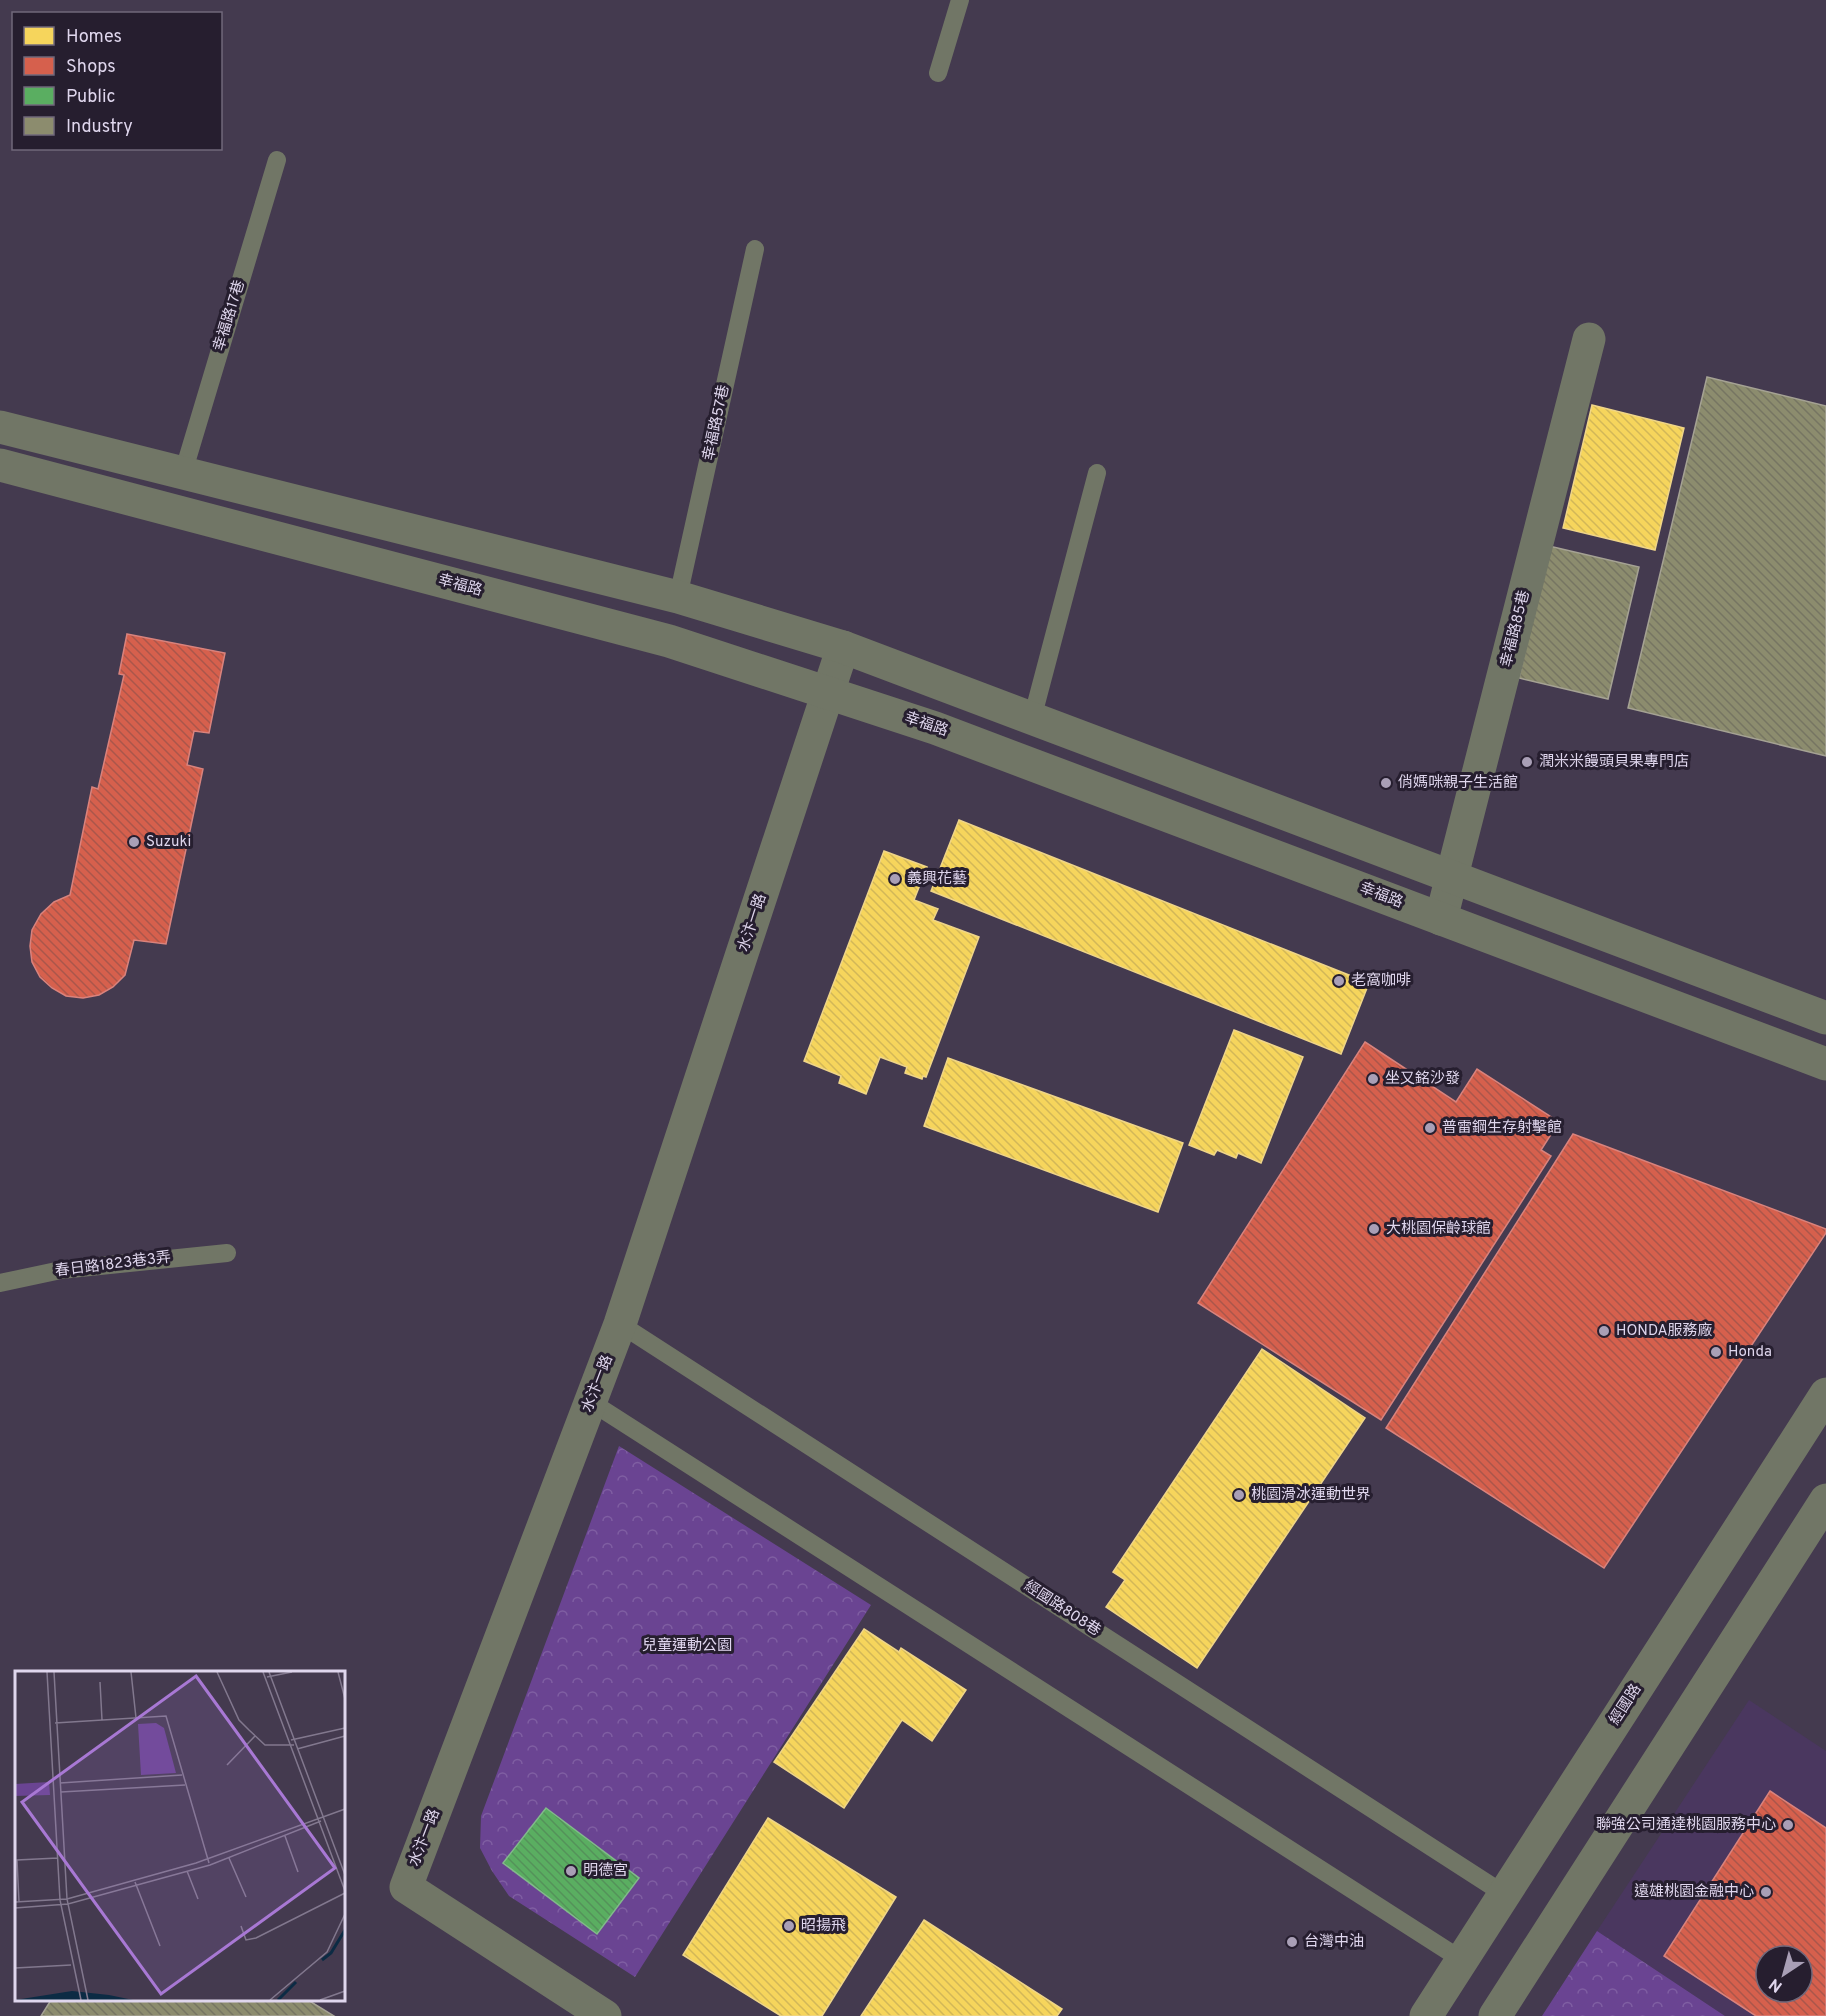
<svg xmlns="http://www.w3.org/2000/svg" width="1826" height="2016" font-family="Overpass,'Noto Sans TC',sans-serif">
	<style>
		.built { fill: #4a375f; fill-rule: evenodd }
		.forest { fill: url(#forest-crowns) }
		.homes { fill: url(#homes-back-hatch); stroke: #efd588; stroke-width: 1.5 }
		.shops { fill: url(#shops-back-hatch); stroke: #d9837d; stroke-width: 1.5; fill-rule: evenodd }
		.public { fill: url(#public-back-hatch); stroke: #82ba8b; stroke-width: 1.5 }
		.industry { fill: url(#industry-back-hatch); stroke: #a5a294; stroke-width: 1.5 }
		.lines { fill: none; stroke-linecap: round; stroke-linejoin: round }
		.service { stroke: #717666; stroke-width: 18 }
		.minor { stroke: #717666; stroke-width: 33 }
		.tertiary { stroke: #717666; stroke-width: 33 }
		.poi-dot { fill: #a99fb6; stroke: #261e2f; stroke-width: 2 }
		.labels { text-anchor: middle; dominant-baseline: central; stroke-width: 6; stroke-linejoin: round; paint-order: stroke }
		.street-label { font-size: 15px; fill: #dfd6ed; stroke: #261e2f }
		.poi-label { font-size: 15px; fill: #dfd6ed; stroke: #261e2f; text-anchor: start }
		.park-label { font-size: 15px; fill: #e1d7f0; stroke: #261e2f }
		.inset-river { fill: none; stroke: #0c2b44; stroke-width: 3 }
		.inset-road { fill: none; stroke: #82788e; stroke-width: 1.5 }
		.view { fill: #a878d4; fill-opacity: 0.15; stroke: #a878d4; stroke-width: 3 }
		.inset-edge { fill: none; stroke: #dfd6ed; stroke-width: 3 }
	</style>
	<defs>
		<pattern id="forest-crowns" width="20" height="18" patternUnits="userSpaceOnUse" patternTransform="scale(1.5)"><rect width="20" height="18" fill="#6a4492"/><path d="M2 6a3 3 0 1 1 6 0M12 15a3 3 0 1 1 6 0" fill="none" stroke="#7f5ea2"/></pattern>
		<pattern id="homes-back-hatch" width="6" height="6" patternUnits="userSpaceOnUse" patternTransform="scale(1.5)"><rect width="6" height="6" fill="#f6d55c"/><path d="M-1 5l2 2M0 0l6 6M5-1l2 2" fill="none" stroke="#d2b758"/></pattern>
		<pattern id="shops-back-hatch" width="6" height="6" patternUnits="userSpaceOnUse" patternTransform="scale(1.5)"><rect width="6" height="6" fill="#d6604d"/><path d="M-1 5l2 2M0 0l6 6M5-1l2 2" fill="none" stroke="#aa564b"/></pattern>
		<pattern id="public-back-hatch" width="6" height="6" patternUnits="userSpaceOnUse" patternTransform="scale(1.5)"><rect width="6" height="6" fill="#5aae61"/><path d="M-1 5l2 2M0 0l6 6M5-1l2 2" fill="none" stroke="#54925a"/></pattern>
		<pattern id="industry-back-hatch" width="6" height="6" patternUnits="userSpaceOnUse" patternTransform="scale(1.5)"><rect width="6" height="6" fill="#8c8c6e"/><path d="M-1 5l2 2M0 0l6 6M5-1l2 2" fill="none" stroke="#767562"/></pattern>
	</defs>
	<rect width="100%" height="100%" fill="#443a4f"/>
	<path class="built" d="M1749,1700L1826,1751V2016H1725L1597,1931ZM1766,1956H1802V1992H1766Z"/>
	<path class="forest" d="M619,1446L871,1605L635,1977L509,1896L492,1871L480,1848L481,1816Z
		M1597,1931L1725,2016H1542Z"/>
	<path class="homes" d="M1592,405L1684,428L1655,550L1563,528Z
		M959,820L1369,983L1341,1054L931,891Z
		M884,851L927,867L914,900L938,909L933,920L979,937L926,1077L923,1076L922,1079L905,1073L907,1067L880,1057L866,1094L839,1083L841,1076L804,1061Z
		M1234,1030L1303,1057L1261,1163L1238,1153L1236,1158L1217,1150L1214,1155L1189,1145Z
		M948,1058L1183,1143L1158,1212L924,1126Z
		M1262,1349L1365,1418L1197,1668L1106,1607L1125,1580L1113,1572Z
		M864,1629L899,1652L901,1648L966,1690L932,1741L902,1720L844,1808L774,1762Z
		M768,1818L896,1897L822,2016H781L683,1955Z
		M924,1920L1062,2009L1057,2016H861Z"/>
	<path class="shops" d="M127,634L225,653L209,733L194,731L187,765L203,769L166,944L134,940L125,975L113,987L99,995L83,998L66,996L52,988L40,977L32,962L30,946L32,930L41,914L54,902L70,895L92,787L98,789L124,675L119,674Z
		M1365,1042L1456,1102L1477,1069L1559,1122L1541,1150L1551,1156L1381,1420L1198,1303Z
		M1573,1134L1826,1229V1233L1604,1568L1386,1428Z
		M1770,1791L1826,1828V2016H1756L1664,1956ZM1766,1956H1802V1992H1766Z"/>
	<path class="public" d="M546,1808L639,1878L597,1934L503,1863Z"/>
	<path class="industry" d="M1707,377L1826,406V756L1628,708Z
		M1549,546L1639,567L1608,699L1519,678Z
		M51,2000H308L334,2016H41Z"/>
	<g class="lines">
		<path class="service" d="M938,73L960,0
			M183,473L277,160
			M678,597L755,249
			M1032,719L1097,473
			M0,1283L61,1270L227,1253
			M620,1324L1504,1894
			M591,1402L1462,1960"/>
		<path class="minor" d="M1441,919L1589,339
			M605,2016L406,1887L620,1324L843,647"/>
		<path class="tertiary" d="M0,427L678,597L843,647L1826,1018
			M0,465L669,641L935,728L1826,1064
			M1426,2016L1826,1394
			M1495,2016L1826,1500"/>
	</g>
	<g class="poi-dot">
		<circle cx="1527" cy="762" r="6"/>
		<circle cx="1386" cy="783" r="6"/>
		<circle cx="134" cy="842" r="6"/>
		<circle cx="895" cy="879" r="6"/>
		<circle cx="1339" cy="981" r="6"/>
		<circle cx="1373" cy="1079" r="6"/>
		<circle cx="1430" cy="1128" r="6"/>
		<circle cx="1374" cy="1229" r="6"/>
		<circle cx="1604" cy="1331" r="6"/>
		<circle cx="1716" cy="1352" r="6"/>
		<circle cx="1239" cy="1495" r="6"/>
		<circle cx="1788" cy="1825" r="6"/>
		<circle cx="571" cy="1871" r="6"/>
		<circle cx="1766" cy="1892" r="6"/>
		<circle cx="789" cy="1926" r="6"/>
		<circle cx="1292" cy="1942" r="6"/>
	</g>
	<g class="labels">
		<g class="street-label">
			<text transform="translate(230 316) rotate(-73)">幸福路17巷</text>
			<text transform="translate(717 423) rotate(-78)">幸福路57巷</text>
			<text transform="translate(460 586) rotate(15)">幸福路</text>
			<text transform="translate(1516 629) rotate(-76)">幸福路85巷</text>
			<text transform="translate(926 725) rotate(19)">幸福路</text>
			<text transform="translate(1381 896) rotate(21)">幸福路</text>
			<text transform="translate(753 923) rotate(-72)">水汴一路</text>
			<text transform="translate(113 1265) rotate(-7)">春日路1823巷3弄</text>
			<text transform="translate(598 1384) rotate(-69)">水汴一路</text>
			<text transform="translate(1062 1609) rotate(33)">經國路808巷</text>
			<text transform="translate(1626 1705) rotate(-57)">經國路</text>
			<text transform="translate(425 1838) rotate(-69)">水汴一路</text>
		</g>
		<g class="poi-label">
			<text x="1539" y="762">潤米米饅頭貝果專門店</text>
			<text x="1398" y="783">俏媽咪親子生活館</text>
			<text x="146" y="842">Suzuki</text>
			<text x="907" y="879">義興花藝</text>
			<text x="1351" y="981">老窩咖啡</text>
			<text x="1385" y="1079">坐又銘沙發</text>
			<text x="1442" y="1128">普雷鋼生存射擊館</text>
			<text x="1386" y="1229">大桃園保齡球館</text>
			<text x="1616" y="1331">HONDA服務廠</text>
			<text x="1728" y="1352">Honda</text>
			<text x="1251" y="1495">桃園滑冰運動世界</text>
			<text x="1776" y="1825" text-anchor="end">聯強公司通達桃園服務中心</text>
			<text x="583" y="1871">明德宮</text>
			<text x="1754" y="1892" text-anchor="end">遠雄桃園金融中心</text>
			<text x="801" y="1926">昭揚飛</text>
			<text x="1304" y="1942">台灣中油</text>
		</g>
		<g class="park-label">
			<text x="687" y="1646">兒童運動公園</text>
		</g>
	</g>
	<g transform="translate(15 1671)">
		<rect width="330" height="330" fill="#443a4f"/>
		<path d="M141,52L149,57L161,102L126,104L123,53ZM34,111L35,124L0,125V113Z" fill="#6a4492"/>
		<path d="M57,320L94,324L118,329H0Z" fill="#0c2b44"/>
		<path class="inset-river" d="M307,289L316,282L330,259M263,329L281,311"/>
		<path class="inset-road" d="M32,1L45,229L66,329M39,1L52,228L73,329M116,1L121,47M202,1L224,49L234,59L250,74H279M248,1L330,220M254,1L330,204M323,1L330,28M252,6L277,1M85,11L87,49M40,52L151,45L194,192M276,69L330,57M282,78L330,65M212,94L240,65M45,112L167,104M46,121L170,114M270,165L283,201M214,187L231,226M172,200L183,228M120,211L145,275M0,231L52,228L181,192L330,138M4,231L2,189L43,187M0,237L53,233L195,194L306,150M226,255L231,269L241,267L330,222M0,297L56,294M255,329L312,281L330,243M305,329L330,320"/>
		<path class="view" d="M181,5L320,197L146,323L7,131Z"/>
		<rect width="330" height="330" class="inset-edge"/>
	</g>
	<rect x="12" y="12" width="210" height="138" fill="#261e2f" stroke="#70687b" stroke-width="1.5"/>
	<rect x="24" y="27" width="30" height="18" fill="#f6d55c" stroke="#70687b" stroke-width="1.5"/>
	<text x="66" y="42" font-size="18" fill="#dfd6ed">Homes</text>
	<rect x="24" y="57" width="30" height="18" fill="#d6604d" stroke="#70687b" stroke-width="1.5"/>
	<text x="66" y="72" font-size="18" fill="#dfd6ed">Shops</text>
	<rect x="24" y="87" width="30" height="18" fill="#5aae61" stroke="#70687b" stroke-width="1.5"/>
	<text x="66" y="102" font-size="18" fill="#dfd6ed">Public</text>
	<rect x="24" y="117" width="30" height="18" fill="#8c8c6e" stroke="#70687b" stroke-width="1.5"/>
	<text x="66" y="132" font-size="18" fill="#dfd6ed">Industry</text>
	<g transform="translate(1784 1974) rotate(216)"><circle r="28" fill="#261e2f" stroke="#70687b" stroke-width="1.5"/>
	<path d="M0-4.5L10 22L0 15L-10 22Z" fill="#a99fb6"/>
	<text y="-9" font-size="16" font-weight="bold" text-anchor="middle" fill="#dfd6ed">N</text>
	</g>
</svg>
